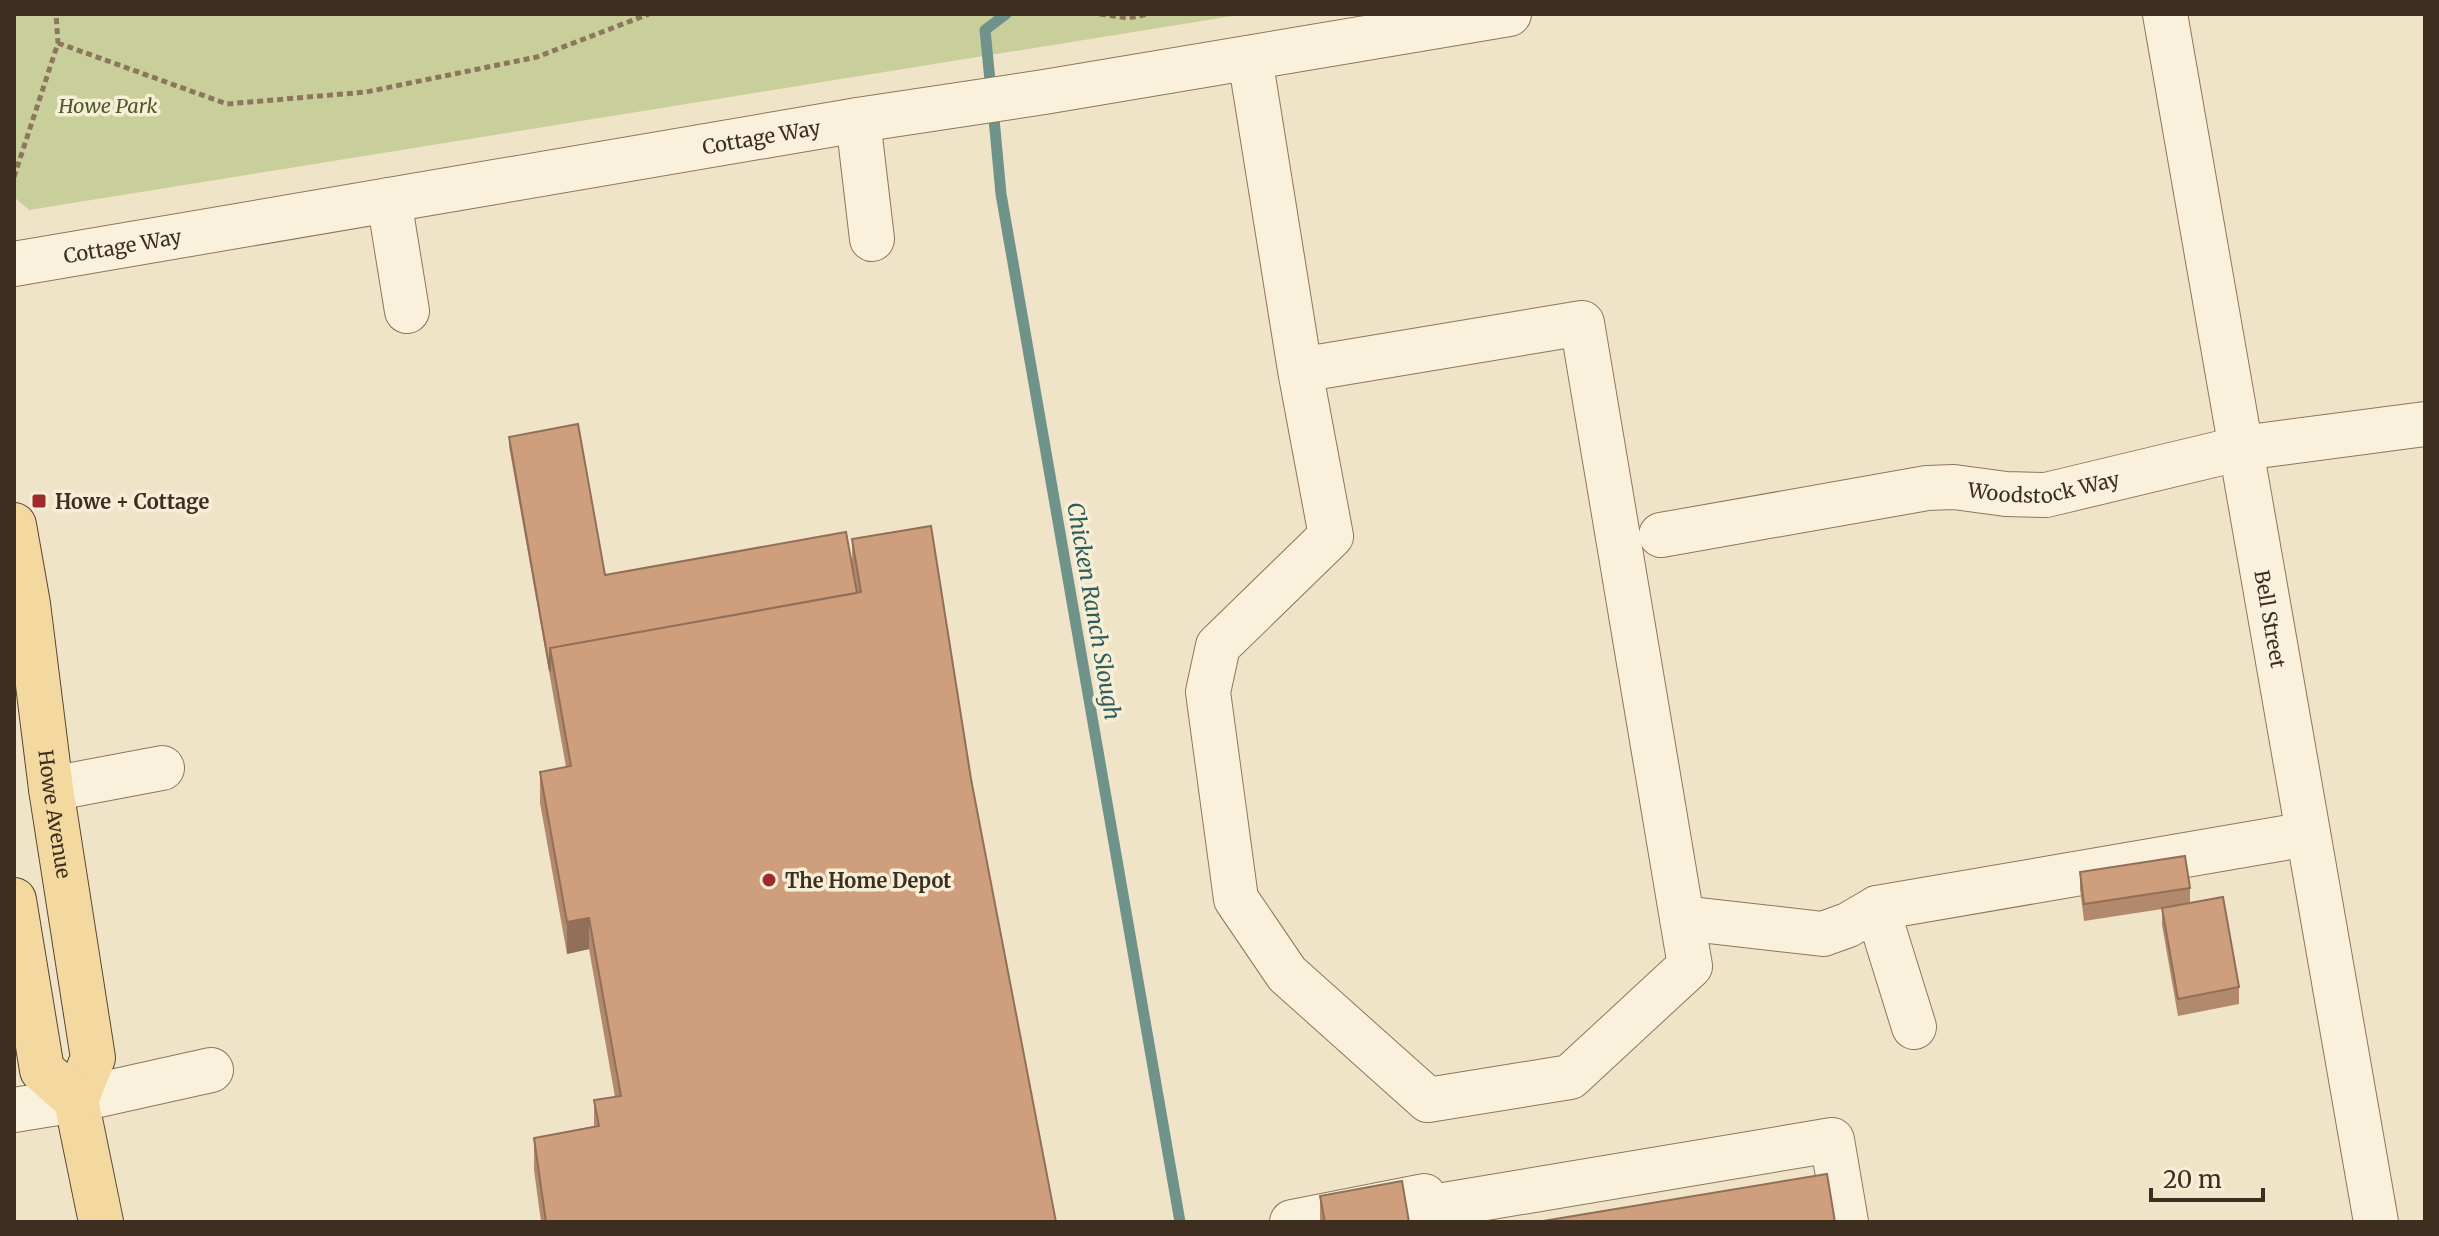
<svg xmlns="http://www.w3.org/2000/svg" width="2439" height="1236" font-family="Merriweather,serif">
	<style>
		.green { fill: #c9cf9b }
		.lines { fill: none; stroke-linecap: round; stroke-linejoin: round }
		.stream { stroke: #6f938a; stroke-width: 11 }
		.minor-casing { stroke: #8d765c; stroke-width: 46 }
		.major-casing { stroke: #5b4430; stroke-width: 46 }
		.path { stroke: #8d765c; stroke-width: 5; stroke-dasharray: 6 4; stroke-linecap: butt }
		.minor { stroke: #faf1dc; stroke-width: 44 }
		.major { stroke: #f3d9a0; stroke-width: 44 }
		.wall { fill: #b2896c }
		.shaded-wall { fill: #916f58 }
		.building { fill: #cf9f7d; stroke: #916f58; stroke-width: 2 }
		.poi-dot { fill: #9e2a2b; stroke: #f7eed8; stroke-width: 3 }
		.labels { text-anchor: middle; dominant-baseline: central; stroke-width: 7; stroke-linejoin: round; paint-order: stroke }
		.park-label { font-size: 20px; font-style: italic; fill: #4d5a26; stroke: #f7eed8 }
		.street-label { font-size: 20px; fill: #3d2e20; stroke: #f7eed8 }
		.poi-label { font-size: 20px; font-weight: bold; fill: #3d2e20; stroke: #f7eed8; text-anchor: start }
		.water-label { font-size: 22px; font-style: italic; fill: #2f5d5a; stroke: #f7eed8 }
	</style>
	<rect width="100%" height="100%" fill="#f0e4c8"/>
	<path class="green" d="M14,14H1245L29,210L14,197Z"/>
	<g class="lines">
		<path class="stream" d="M991,91L985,30L1006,14
			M993,108L1001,194L1180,1222"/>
		<g class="minor-casing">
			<g id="minor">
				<path id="s1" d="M2165,14L2376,1222"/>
				<path d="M1250,58L1300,370L1331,536L1218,646L1208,692L1236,899L1287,974L1428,1100L1570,1077L1690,966L1582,323L1300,370"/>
				<path d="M858,120L872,239"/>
				<path d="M389,200L407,311"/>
				<path id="s2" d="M14,264L858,120L1044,92L1509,14"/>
				<path id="s3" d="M1661,535L1927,488L1954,487L2006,494L2046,495L2242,448L2425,424"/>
				<path d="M51,789L162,768"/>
				<path d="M1877,908L1914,1027"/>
				<path d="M1682,918L1823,934L1848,925L1877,908L2308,834"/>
				<path d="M14,1110L76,1100L211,1070"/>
				<path d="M1292,1222L1424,1196L1432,1207L1832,1140L1846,1222"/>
			</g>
		</g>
		<g class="major-casing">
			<g id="major">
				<path id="s4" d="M14,525L28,604L51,789L93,1058L76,1100L101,1222"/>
				<path d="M14,900L42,1070L76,1100"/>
			</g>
		</g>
		<path class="path" d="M1100,14L1128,18L1148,14
			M58,43L227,104L366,92L537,57L649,14
			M14,177L58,43L56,14"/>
		<use href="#minor" class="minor"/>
		<use href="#major" class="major"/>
	</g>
	<path class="wall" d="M509,437L605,575L852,562V539L971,779L1056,1222H541L534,1170V1138L594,1126V1100L615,1097L589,949L567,954L540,803V772L566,767L509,446Z
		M2080,872L2190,888V903L2239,987V1004L2178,1016L2162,925V909L2084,921L2080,889Z
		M1320,1196L1409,1222H1320Z"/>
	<path class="shaded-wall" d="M589,918V949L567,954V922Z"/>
	<path class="building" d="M578,424L605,575L846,532L857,593L550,648V671L509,437Z
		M931,526L971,779L1056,1222H546L534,1138L599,1126L594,1100L621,1096L589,918L567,922L540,772L571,766L550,648L861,592L852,539Z
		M2185,856L2190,888L2084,904L2080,872Z
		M2223,897L2239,987L2178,999L2162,908Z
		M1827,1174L1835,1222H1537Z
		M1402,1181L1409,1222H1325L1320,1196Z"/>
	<g class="poi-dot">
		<rect x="31" y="493" width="16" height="16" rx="4"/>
		<circle cx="769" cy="880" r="8"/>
	</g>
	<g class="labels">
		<g class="park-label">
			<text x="108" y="105">Howe Park</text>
		</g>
		<g class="street-label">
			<text stroke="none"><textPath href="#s2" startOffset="758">Cottage Way</textPath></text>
			<text stroke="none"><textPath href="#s2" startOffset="110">Cottage Way</textPath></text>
			<text stroke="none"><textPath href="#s3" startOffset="388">Woodstock Way</textPath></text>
			<text stroke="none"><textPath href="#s1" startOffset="614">Bell Street</textPath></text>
			<text stroke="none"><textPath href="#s4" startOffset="292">Howe Avenue</textPath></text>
		</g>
		<g class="poi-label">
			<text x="55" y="501">Howe + Cottage</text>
			<text x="785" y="880">The Home Depot</text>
		</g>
		<g class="water-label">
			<text transform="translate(1094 611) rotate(80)">Chicken Ranch Slough</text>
		</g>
	</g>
	<rect width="2439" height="1236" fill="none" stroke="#3d2e20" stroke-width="32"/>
	<path d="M2151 1188v12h112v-12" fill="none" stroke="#3d2e20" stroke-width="4"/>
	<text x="2163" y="1188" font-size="24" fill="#3d2e20" stroke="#f7eed8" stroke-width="6" paint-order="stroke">20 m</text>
</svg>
